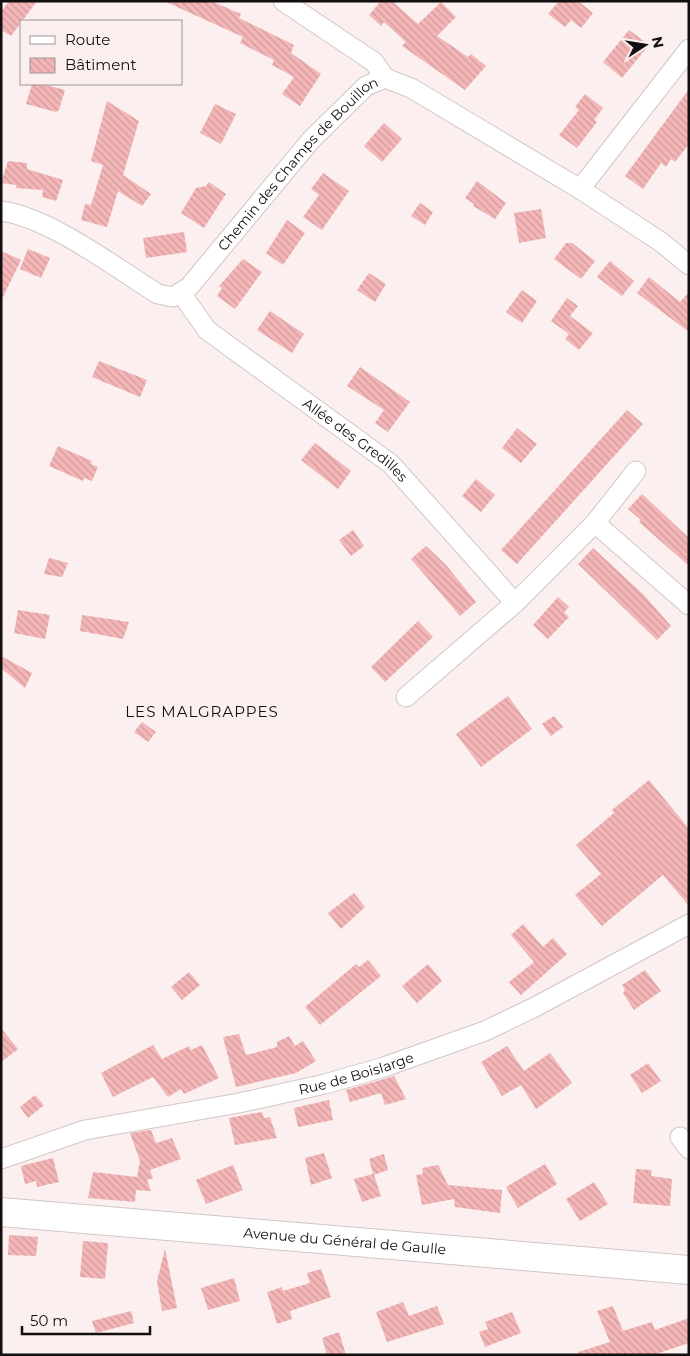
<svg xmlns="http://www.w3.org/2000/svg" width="690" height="1356" font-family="Montserrat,sans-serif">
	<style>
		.building { fill: url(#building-back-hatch) }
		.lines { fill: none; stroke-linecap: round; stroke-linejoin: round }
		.street-casing { stroke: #d2c6c6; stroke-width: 21 }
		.secondary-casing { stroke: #d2c6c6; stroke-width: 30 }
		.street { stroke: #fff; stroke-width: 19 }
		.secondary { stroke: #fff; stroke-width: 28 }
		.labels { text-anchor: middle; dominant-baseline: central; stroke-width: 5; stroke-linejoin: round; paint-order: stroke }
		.street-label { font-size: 14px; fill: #130f0f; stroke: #fbefef }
		.neighbourhood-label { font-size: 15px; letter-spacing: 1px; fill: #130f0f; stroke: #fbefef }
	</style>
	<defs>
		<pattern id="building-back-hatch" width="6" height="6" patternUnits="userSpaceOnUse" patternTransform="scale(1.25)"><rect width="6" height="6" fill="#f4b6b7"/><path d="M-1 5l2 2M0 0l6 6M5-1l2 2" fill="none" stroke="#d09b9c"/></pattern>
	</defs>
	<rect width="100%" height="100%" fill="#fbefef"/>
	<path class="building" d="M9,1H37L11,36L1,30V12Z
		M164,1H211L241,14L239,18L294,45L291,53L321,74L300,106L282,94L294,77L272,65L274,60L240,43L243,37Z
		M381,1H392L418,24L441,2L456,17L437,36L468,57L471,54L486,66L465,90L402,46L406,42L384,22L381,26L369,15Z
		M559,1H578L593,13L581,28L571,20L565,27L548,14Z
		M629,30L649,45L622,78L603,62Z
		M32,84H42L65,90L59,110L56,112L26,104Z
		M689,89V144L675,162L671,159L666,167L661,163L643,189L625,176Z
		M585,94L603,108L594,120L597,122L577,148L559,135L579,110L575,107Z
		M107,101L139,121L123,175L151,194L142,206L118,191L107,227L81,220L85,204L91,205L103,165L91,161Z
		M215,104L236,114L221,144L200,133Z
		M384,123L402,139L382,162L364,146Z
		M8,161L27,163V169L63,180L56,201L42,197L43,190L16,188V185L1,183Z
		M323,173L349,191L322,230L303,217L319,195L311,189Z
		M477,181L506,203L495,219L473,206L474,204L465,198Z
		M209,182L226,194L204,228L181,213L196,188L206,186Z
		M420,203L433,212L425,225L411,216Z
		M541,209L546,238L519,243L514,213Z
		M287,220L305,233L283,265L266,253Z
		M184,232L187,252L146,258L143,238Z
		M566,243H572L595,261L581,279L554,259Z
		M28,249L50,258L41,278L20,269Z
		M1,251L21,260L1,301Z
		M243,259L262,272L235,309L217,296L222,288L219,286Z
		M610,261L634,281L622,296L597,277Z
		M369,273L386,284L375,302L357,290Z
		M649,277L680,302L689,292V332L637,293Z
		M522,290L537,301L522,323L506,312Z
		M567,298L578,306L570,316L593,333L579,350L565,339L569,334L551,321Z
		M270,311L304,334L292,353L257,330Z
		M99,361L147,380L140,397L92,377Z
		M360,367L410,402L388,432L375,423L384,410L347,386Z
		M627,410L643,424L517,564L501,550Z
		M517,428L537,444L521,463L502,448Z
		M315,443L351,471L338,489L301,460Z
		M58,446L92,461L91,464L98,467L92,481L84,478L83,481L49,466Z
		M476,479L495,495L481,512L462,496Z
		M642,494L689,538V566L639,522L641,520L628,509Z
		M353,530L364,546L351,556L339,540Z
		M426,546L446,565L476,602L460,616L411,559Z
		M593,548L644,595L671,626L657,640L578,564Z
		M49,558L68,563L62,577L44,574Z
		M558,597L569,607L564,612L569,617L548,639L533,625Z
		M18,610L50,615L45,639L14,633Z
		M82,615L129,622L123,639L80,631Z
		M418,621L433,637L385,682L371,667Z
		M1,656L32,673L25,688L1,668Z
		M508,696L532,729L481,767L456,734Z
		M554,716L563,727L551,736L542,724Z
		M142,722L156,732L148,742L134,732Z
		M649,780L689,829V906L663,875L602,926L575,895L601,874L576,845L614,813L612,810Z
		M354,893L365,907L341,929L328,913Z
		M523,924L543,947L553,938L567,954L521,995L509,982L534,962L511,935Z
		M368,960L381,976L320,1025L305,1007L356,964L359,967Z
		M428,964L442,981L417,1003L402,986Z
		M645,970L661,991L634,1010L623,993L625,990L622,985Z
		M189,972L200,985L182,1000L171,987Z
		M1,1028L18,1049L1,1062Z
		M239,1034L246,1055L277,1047V1042L289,1036L295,1046L303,1041L316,1061L296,1073L236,1087L223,1037Z
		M153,1045L162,1059L189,1046L191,1050L202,1045L219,1078L184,1094L181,1089L168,1097L153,1077L113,1097L101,1073Z
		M507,1046L524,1071L550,1053L572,1083L536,1109L521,1085L502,1096L481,1062Z
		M648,1063L661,1081L642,1093L630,1075Z
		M394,1076L406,1099L385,1105L381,1093L350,1102L346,1090Z
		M35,1095L44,1105L28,1118L20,1107Z
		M329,1100L333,1120L298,1127L294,1108Z
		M262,1112L264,1118L270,1117L277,1138L235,1145L229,1118Z
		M151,1130L156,1143L172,1138L181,1159L150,1170L153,1178L147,1180L151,1191L136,1190L135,1202L88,1198L93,1172L137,1177L140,1161L130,1133Z
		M324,1153L332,1178L311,1185L305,1158Z
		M384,1154L388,1170L374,1175L381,1196L362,1202L354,1179L373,1174L369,1159Z
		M53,1158L59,1182L37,1187L36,1181L25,1184L21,1166Z
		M545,1164L557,1184L518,1208L506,1187Z
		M233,1165L243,1190L206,1204L196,1180Z
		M438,1165L448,1185L502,1190L500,1213L455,1207L454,1199L422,1205L416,1175L423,1174L422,1168Z
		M636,1169L652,1170L651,1176L672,1179L670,1206L633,1203Z
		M594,1182L608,1204L580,1221L566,1199Z
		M9,1235L38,1237L36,1256L8,1255Z
		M83,1241L108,1243L105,1279L80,1277Z
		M165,1249L177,1308L162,1311L157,1281Z
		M321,1269L331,1297L290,1311L292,1319L277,1324L267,1292L282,1287L283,1291L310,1283L307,1273Z
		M234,1278L240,1301L208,1310L201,1288Z
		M403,1302L409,1316L437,1306L444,1324L387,1342L376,1312Z
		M613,1306L623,1331L652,1322L655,1330L689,1318V1343L653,1355H579L578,1352L610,1342L597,1311Z
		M131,1311L134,1323L96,1333L92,1321Z
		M512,1312L521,1333L485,1347L479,1332L488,1329L485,1322Z
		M339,1332L346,1355H327L322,1338Z"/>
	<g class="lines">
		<g class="street-casing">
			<g id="street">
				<path d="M283,1L374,62L385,78"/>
				<path d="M580,189L661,242L689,265"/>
				<path id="s1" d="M1,211C49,217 116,268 158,294L173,297L189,287L311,140L366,86L385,78L411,88L580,189L689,49"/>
				<path id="s2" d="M181,293L207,330L391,464L515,603L595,523L689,605"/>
				<path d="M595,523L636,471"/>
				<path d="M406,697L515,603"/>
				<path d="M680,1137L689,1149"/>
				<path id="s3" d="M1,1159L85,1130L239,1103L325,1084L384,1067L485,1031L535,1007L689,924"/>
			</g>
		</g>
		<g class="secondary-casing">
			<g id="secondary">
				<path id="s4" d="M1,1212L689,1270"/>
			</g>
		</g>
		<use href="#street" class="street"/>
		<use href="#secondary" class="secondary"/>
	</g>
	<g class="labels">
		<g class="street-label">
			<text stroke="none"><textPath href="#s1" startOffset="378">Chemin des Champs de Bouillon</textPath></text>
			<text stroke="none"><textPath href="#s2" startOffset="230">Allée des Gredilles</textPath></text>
			<text stroke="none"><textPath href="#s3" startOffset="366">Rue de Boislarge</textPath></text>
			<text stroke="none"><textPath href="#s4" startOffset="345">Avenue du Général de Gaulle</textPath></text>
		</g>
		<g class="neighbourhood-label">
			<text x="202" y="711">LES MALGRAPPES</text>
		</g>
	</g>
	<rect width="690" height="1356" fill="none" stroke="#130f0f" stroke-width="5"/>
	<rect x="20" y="20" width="162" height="65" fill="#fbefef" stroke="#9e9595"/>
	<rect x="30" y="36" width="25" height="8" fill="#ffffff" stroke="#9e9595"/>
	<text x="65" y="45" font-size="15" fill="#130f0f">Route</text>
	<rect x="30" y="58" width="25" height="15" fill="url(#building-back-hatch)" stroke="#9e9595"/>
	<text x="65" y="70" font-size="15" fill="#130f0f">Bâtiment</text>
	<g transform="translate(645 45) rotate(78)" stroke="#fbefef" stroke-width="4" paint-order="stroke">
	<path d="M0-4L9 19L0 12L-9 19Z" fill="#130f0f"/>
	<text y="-8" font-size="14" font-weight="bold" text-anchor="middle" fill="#130f0f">N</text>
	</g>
	<path d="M22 1326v8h128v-8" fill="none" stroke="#130f0f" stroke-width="2.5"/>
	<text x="30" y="1326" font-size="15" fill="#130f0f" stroke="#fbefef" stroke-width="4" paint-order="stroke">50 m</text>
</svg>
